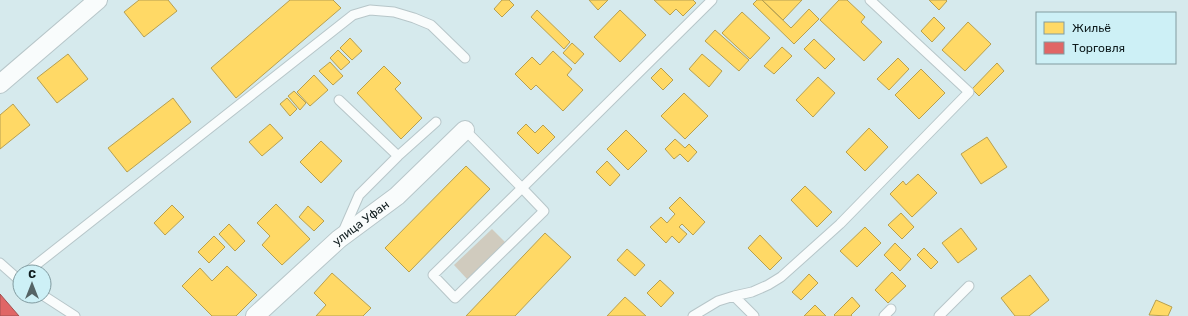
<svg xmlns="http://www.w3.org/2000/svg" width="1188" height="316" font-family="Rubik,sans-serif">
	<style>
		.green { fill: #d0cbbe }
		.homes { fill: #ffd966; stroke: #b7a050 }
		.shops { fill: #e06666; stroke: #a15050 }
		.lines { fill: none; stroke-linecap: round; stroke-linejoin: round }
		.lane-casing { stroke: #b7c6c9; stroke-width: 11 }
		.street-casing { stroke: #b7c6c9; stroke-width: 20 }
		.lane { stroke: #f9fcfc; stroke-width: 9 }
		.street { stroke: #f9fcfc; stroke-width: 18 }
		.labels { text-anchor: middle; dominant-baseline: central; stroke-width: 4; stroke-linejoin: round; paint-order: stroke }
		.street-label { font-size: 12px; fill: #0f1c1e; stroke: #cdf0f6 }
	</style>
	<rect width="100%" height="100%" fill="#d6eaed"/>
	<path class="green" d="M492,229L506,243L468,280L454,265Z"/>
	<path class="homes" d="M139,0H168L177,11L144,37L124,12Z
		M290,0H333L341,8L236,98L211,68Z
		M502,0H509L514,5L502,17L494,9Z
		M589,0H608L598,10Z
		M654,0H693L696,3L683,16L676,9L670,15Z
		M757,0H762L791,28L809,9L819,19L794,44L753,4Z
		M762,0H802L783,20Z
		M839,0H847L865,17L861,22L882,42L864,61L820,20Z
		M929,0H946L947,1L939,10Z
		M537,10L570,42L564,49L531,17Z
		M620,10L646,35L620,62L594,37Z
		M742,12L770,38L750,59L722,33Z
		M934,17L945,28L932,42L921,31Z
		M968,22L991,44L965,71L942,50Z
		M715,30L749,60L739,71L705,41Z
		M350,38L362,51L352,60L340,48Z
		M814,39L835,59L825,69L804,49Z
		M572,43L584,54L575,64L563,53Z
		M782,47L792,56L774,74L764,66Z
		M338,50L350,62L341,70L330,58Z
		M553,51L572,69L567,75L583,90L563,111L536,85L531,90L515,74L532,57L540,65Z
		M68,54L88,79L57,103L37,78Z
		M702,54L722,71L709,87L689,69Z
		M898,58L909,69L889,90L877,79Z
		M330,62L343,76L333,85L319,71Z
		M997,63L1004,71L979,96L972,89Z
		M384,66L401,83L395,89L422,118L401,139L357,93Z
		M661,68L673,80L663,90L651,78Z
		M921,69L945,93L919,119L895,95Z
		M314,75L328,90L310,106L297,92Z
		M818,77L835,93L813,117L796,100Z
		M294,91L306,103L300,110L288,96Z
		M684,93L708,116L685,139L661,116Z
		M173,98L191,122L127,172L108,148Z
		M287,98L297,109L290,116L280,104Z
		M13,104L30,125L0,149V115Z
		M270,124L283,138L262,156L249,142Z
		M526,124L535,133L543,125L555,137L538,154L517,133Z
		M869,128L888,147L865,171L846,152Z
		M626,130L647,151L628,170L607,149Z
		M987,137L1007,167L981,184L961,154Z
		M675,139L685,148L689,144L697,152L688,162L680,154L674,159L665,149Z
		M321,141L342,161L321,183L300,162Z
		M607,161L620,175L610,186L596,172Z
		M466,166L490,189L409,272L385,248Z
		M918,174L937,193L912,217L890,194L903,181L906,185Z
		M805,186L832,212L817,227L791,200Z
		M680,197L705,222L693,235L682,224L679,227L687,234L679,243L672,236L666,243L650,227L661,217L667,223L675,214L669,208Z
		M276,204L310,239L282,265L262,245L270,236L257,223Z
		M172,205L184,217L165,235L154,223Z
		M308,206L324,221L314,231L299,217Z
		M901,213L914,227L902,239L888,225Z
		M229,224L245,241L235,251L219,234Z
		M865,227L881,243L857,267L840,251Z
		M961,228L977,249L958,263L942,243Z
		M545,233L571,257L515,316H466Z
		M760,235L782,258L770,270L748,248Z
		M214,236L225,247L209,263L198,252Z
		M895,243L911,259L900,271L884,255Z
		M924,248L938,262L931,269L917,255Z
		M627,249L645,265L635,276L617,260Z
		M227,266L257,295L236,316H212L182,286L200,268L212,281Z
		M892,272L906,286L888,303L875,290Z
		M332,273L371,308L363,316H316L326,305L314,293Z
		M809,274L818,283L801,300L792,292Z
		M1030,275L1049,300L1029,316H1015L1001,298Z
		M660,280L674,293L661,307L647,293Z
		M625,297L646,316H607Z
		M852,297L860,306L851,315L852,316H835L834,315Z
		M1156,300L1172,307L1168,316L1149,315Z
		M815,305L826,316H804Z"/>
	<path class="shops" d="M0,294L19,316H0Z"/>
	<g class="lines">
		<g class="lane-casing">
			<path id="lane" d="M339,100L398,156
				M465,130L522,188L433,275L455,298L544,211L522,188L712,0
				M342,234L359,195L398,156L436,122
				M0,263L18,279L20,277
				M27,272L353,15L370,10L394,12L414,18L431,25L465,58
				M44,296L75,316
				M734,296L752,292L768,285L781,277L840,224L969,92L870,0
				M693,316L718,301L734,296L754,316
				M884,316L891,309
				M939,316L969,286"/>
		</g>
		<g class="street-casing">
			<g id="street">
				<path d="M0,84L98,0"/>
				<path id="s1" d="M255,316L339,239L397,196L465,130"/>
			</g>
		</g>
		<use href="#lane" class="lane"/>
		<use href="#street" class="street"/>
	</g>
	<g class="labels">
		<g class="street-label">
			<text stroke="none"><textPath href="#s1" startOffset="141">улица Уфан</textPath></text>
		</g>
	</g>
	<rect x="1036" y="12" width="140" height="52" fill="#cdf0f6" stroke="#819ba0"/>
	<rect x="1044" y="22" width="20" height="12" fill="#ffd966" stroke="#819ba0"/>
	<text x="1072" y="32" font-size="12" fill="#0f1c1e">Жильё</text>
	<rect x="1044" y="42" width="20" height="12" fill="#e06666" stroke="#819ba0"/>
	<text x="1072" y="52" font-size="12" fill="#0f1c1e">Торговля</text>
	<g transform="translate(32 284)"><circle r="19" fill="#cdf0f6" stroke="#819ba0"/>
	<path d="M0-3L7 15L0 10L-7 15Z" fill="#556466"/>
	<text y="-6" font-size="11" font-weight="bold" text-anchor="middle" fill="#0f1c1e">С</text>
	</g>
</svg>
